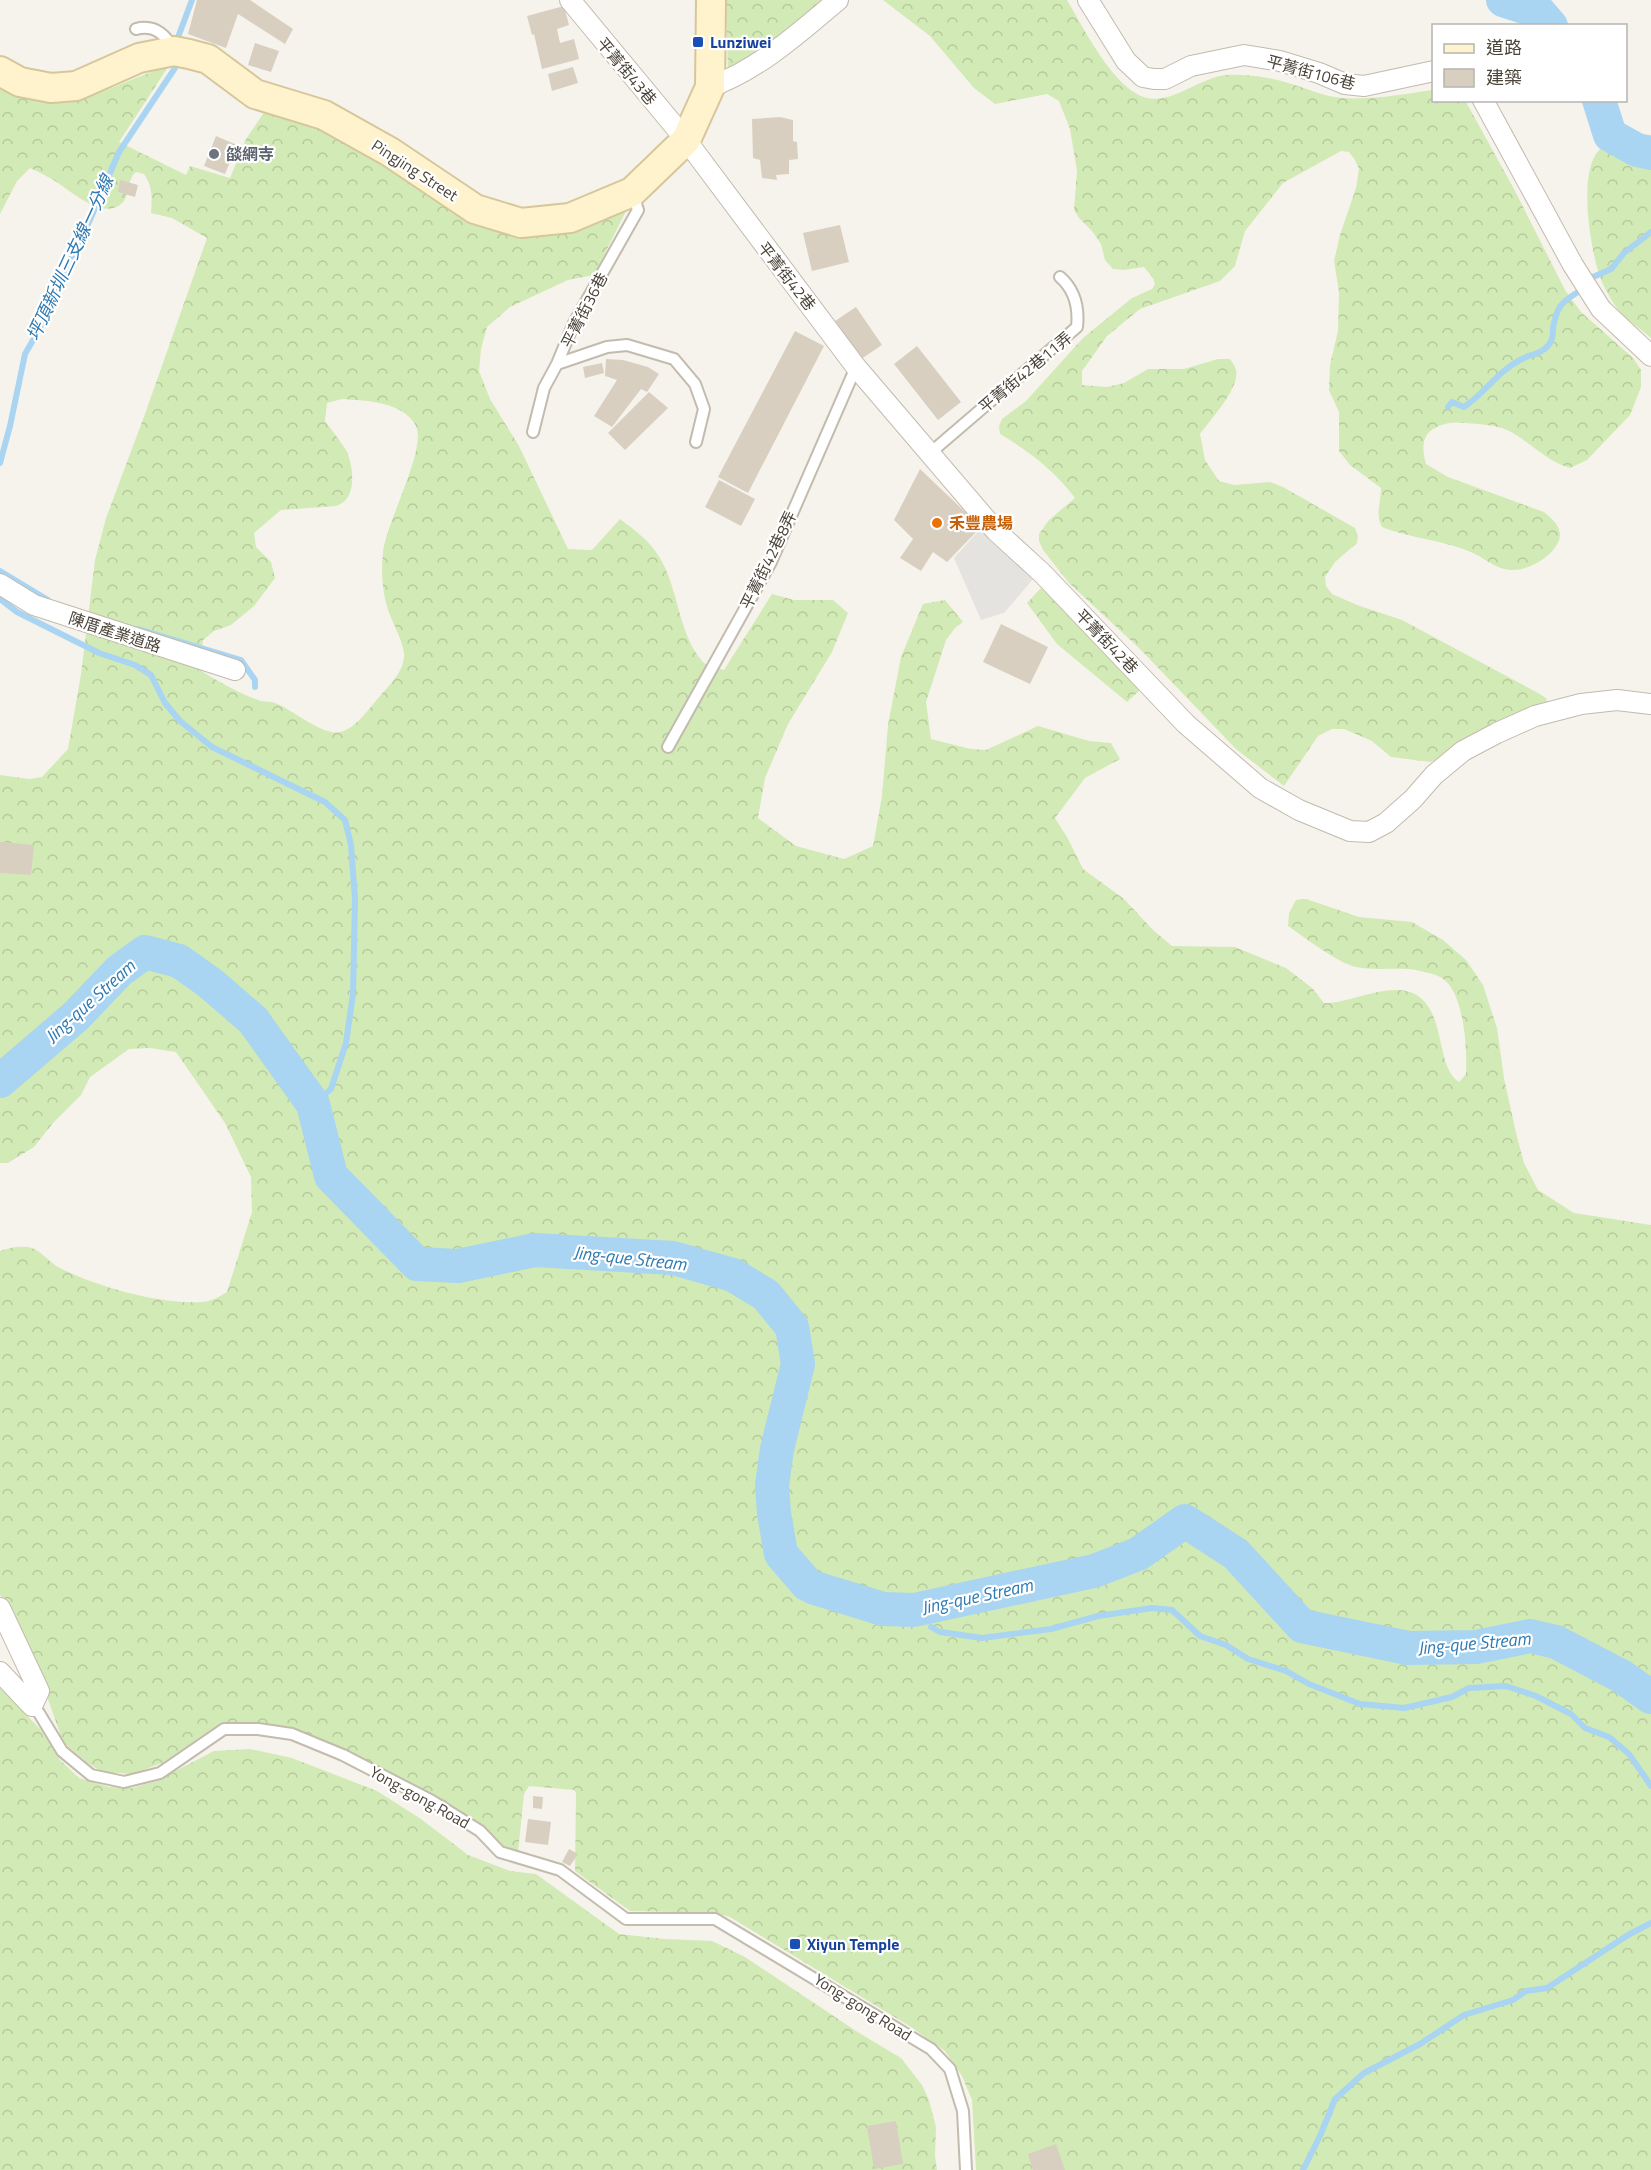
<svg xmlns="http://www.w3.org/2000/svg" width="1651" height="2170" font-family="'Titillium Web','Noto Sans TC',sans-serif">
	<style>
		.forest { fill: url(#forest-crowns); fill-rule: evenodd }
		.parking { fill: #e5e3e0 }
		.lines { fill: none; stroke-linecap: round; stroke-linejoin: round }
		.stream { stroke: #a9d4f2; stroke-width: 6 }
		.river { stroke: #a9d4f2; stroke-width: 34 }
		.building { fill: #d8cfc1 }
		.lane-casing { stroke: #c2bbae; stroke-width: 14 }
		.street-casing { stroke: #c2bbae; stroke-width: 22 }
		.secondary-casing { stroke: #d6c79b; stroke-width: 32 }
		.lane { stroke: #fff; stroke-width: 10 }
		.street { stroke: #fff; stroke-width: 20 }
		.secondary { stroke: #fff3cd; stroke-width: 28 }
		.transit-dot { fill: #1a4fb4; stroke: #fff; stroke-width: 2 }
		.worship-dot { fill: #6b7280; stroke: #fff; stroke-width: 2 }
		.food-dot { fill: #e8710a; stroke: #fff; stroke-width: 2 }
		.labels { text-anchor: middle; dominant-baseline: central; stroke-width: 4.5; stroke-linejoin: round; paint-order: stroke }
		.transit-label { font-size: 16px; font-weight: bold; fill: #164399; stroke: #fff; text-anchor: start }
		.street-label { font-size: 16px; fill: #4b4439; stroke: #fff }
		.worship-label { font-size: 16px; font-weight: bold; fill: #5b616d; stroke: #fff; text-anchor: start }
		.food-label { font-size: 16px; font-weight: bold; fill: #c56008; stroke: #fff; text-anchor: start }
		.water-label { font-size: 18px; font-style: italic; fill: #2e7ab2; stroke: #fff }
	</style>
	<defs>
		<pattern id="forest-crowns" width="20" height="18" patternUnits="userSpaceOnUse" patternTransform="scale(1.5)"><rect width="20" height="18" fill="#d2eab5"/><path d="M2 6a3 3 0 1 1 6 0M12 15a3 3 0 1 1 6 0" fill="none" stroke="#b6ca9c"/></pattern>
	</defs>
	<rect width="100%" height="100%" fill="#f6f3ec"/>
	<path class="forest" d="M726,0H829L728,76Z
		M883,0H1067C1083,27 1109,79 1137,94C1167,111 1197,77 1227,75C1248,74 1275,78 1295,85C1311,90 1325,97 1343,98C1373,100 1404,94 1433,90L1434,100L1466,102L1514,189L1565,290L1581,312L1633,358L1641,370V387L1630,415L1587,460L1570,468C1545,461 1530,441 1507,430C1495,425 1479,424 1466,423C1455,422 1446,422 1435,428C1421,435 1422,450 1426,464L1448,477L1544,512C1555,521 1566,532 1556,546C1548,559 1528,570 1513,570C1499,571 1487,560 1475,554C1446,540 1412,539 1382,527C1375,514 1381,502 1381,488L1350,465L1339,451V412L1329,390L1330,365L1338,331L1339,292L1334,261L1340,235L1356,188L1359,169L1355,160L1349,152L1341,151L1283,183L1245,231L1235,266L1220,281L1140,309L1107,336L1082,371V385L1107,387L1124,383L1148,369H1184L1218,359H1230C1234,365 1238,370 1236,377C1234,394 1211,419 1200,434L1205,460L1219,481L1234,485L1270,482L1283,487L1355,528L1358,536L1357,543L1335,562L1325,577L1326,586L1332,594L1357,605L1402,620L1538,693L1546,698L1548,704L1495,728L1431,762L1391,757L1372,741L1344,729H1332L1318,736L1284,786L1236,749L1140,649L1069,583L1043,550L1039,541V534L1049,520L1075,498C1055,471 1029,451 1000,434L999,426L1002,419L1026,401L1083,338L1132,298L1152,289L1155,284L1153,278L1144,267L1124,270L1113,269L1105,260L1101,244L1092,231L1079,218L1074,210L1077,171L1070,129L1059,101L1047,94L995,104L974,88L930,36Z
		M168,67L119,142L186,175L190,166L230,178L246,139L267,108L342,135L468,216L627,209L594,275L568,280L510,307L487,327L481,349L479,371L490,399L519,446L568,549L592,550L620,519C636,531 650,541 660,558C679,590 678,634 703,662C708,667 718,668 724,670L772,594L794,600H833L848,613L832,652L788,724L765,778L758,818L796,846L844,859L873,846L882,796L888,725L901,657L923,604L945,600L963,622L955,628L946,640L926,702L931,739L971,749L986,750L1038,726L1089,741L1111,743L1120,759L1085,778L1055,818L1067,837L1083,869L1124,899L1153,930L1172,946L1235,947L1286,968L1312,988L1324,1003C1352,1004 1397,976 1422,999C1445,1020 1437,1068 1459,1082L1466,1074C1467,1049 1465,987 1438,976C1432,973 1423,972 1416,970C1396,967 1375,971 1356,967C1338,963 1304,937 1288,926L1289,913L1296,900L1306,899L1359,917L1412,922L1443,940L1466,960L1483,985L1497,1028L1504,1078L1516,1133L1524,1163L1538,1190L1574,1213L1651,1225V2170H976L972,2100L962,2076L945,2051L911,2027L730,1917L715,1913L630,1911L575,1871L576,1793L574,1790L529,1786L524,1794L518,1852L502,1848L441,1801L372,1764L309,1735L262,1723L222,1722L162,1763L133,1774L102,1772L88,1763L63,1742L28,1642L0,1595V1251C8,1248 23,1245 32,1248C41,1251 49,1262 58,1267C94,1286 161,1305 202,1302C212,1301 219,1297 227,1292L252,1212L251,1177L225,1123L176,1052L150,1048L129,1049L90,1077L81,1095L53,1123L34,1147L8,1163H0V775L29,779L42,777L68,749L81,674L95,560L106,518L145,414L207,238L172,218L151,213C152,198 153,187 144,174L136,172C126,180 131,196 121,204C102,220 71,191 55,181C47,176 39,172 30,168L17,181L0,214V79C14,86 28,94 43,99C78,110 133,75 168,67ZM342,399C366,401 403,401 416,426C427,449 386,523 383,552C381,572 382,591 388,610C393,624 402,639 404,653C405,671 390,684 380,696C370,707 356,729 340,732C322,736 292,709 275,703C270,701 266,702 261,701C240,694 219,682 200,670L203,640L214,631L231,625L254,606L275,578L271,562L256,547L254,533L281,510L336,506C357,500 354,469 347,452C341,441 332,431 325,421L327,403Z
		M1651,136V338C1640,328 1621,317 1614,304C1608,294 1601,282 1598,271C1590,243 1578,173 1599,150C1611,137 1635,142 1651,136Z
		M1041,588L1141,689L1127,702L1057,644L1027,603Z
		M0,1688L41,1730L60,1760L79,1778L109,1787L132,1788L156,1781L214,1751L250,1749L292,1758L377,1791L421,1819L468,1855L510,1871L536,1874L619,1934L664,1939L712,1941L745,1957L856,2031L901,2058L922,2085L929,2100L936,2127L935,2156L937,2170H0Z"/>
	<path class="parking" d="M981,528L1034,578L1004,613L981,620L954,558Z"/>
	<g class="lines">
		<path class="stream" d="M177,40L192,0
			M1593,277L1611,269L1624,253L1651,232
			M1448,407L1452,402L1464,407C1484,394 1497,372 1520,360C1530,354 1545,354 1551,341C1553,338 1553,332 1553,328C1557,307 1560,303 1578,292
			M0,463L10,426L25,354L40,328L51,300L64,278L68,265L89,222L119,152L175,68
			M0,571L48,600
			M0,599L17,612L99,653L135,665L151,675L165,703L180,721L212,747L325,802L345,820L351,845L355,899L353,994L346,1043L331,1089L313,1104
			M138,629L241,660L255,680V687
			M883,1609L916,1621
			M931,1627L940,1632L982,1638L1051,1629L1098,1616L1152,1608L1172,1610L1200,1636L1226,1645L1248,1659L1286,1671L1309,1684L1360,1704L1404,1708L1452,1697L1469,1688L1506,1686L1536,1696L1571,1714L1585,1728L1609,1737L1629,1754L1651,1786
			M1303,2170L1320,2136L1335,2099L1364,2073L1420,2044L1464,2015L1513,2000L1526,1991L1547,1988L1628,1935L1651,1923"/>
		<path class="river" d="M1503,0L1539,12L1551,26
			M1599,100L1610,135L1637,150L1651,153
			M0,1081L76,1016L119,971L145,952L179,961L210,983L253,1020L313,1104L331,1176L417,1264L458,1266L535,1250L673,1258L733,1275L766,1295L792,1327L798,1364L777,1449L772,1485L774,1513L781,1554L807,1584L815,1588L883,1609L914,1610L1094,1571L1138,1554L1185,1521L1236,1554L1302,1626L1408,1648L1476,1647L1530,1636L1556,1642L1621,1676L1651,1697"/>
	</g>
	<path class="building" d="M197,0H250L293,29L285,44L238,14L226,48L188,34Z
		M564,6L569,25L557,29L560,43L574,39L579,59L542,69L534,34L532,35L527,16Z
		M255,43L279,51L271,72L248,65Z
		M573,67L578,83L552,91L548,74Z
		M780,117L793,120V141L797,142L798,159L789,160V174L776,175L777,180L762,178L760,160L753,158L752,119Z
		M216,136L237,145L225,174L204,166Z
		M120,180L138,185L135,197L118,192Z
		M840,225L849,262L812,271L803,233Z
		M856,307L882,345L861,359L835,321Z
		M795,331L824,346L748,493L718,477Z
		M917,346L961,402L938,420L894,364Z
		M606,359L623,360L648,367L659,374L647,392L641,389L612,427L594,416L617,380L605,376Z
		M602,363L604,373L585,378L583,367Z
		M649,392L668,408L625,450L608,433Z
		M920,469L981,527L947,562L933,552L921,571L900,558L913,539L894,520Z
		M719,480L755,499L741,526L705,507Z
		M1001,624L1048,647L1030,684L983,662Z
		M0,842L34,845L31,875L0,873Z
		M533,1796L543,1797L542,1809L533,1808Z
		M528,1819L551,1822L548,1845L525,1842Z
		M569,1849L578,1854L570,1866L562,1862Z
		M896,2121L903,2164L874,2169L867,2126Z
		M1056,2144L1065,2170H1033L1028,2154Z"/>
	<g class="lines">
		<g class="lane-casing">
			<path id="lane" d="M136,29C155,24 166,35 174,50
				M557,364L607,347L627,345L674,359L695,384L704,409L696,442
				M533,432L544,388L557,364L574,323L638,210L632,192
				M929,454L1077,327C1079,308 1075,290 1060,277
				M668,747L771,562L856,367
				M32,1706L39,1713L62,1751L91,1775L124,1782L160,1773L224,1729H258L292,1734L343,1755L432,1801L480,1831L500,1852L560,1870L626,1919H715L931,2049L950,2069L963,2111L966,2170"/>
		</g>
		<g class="street-casing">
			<path id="street" d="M570,0L686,140L856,367L996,531L1042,573L1186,724L1260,788L1299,810L1350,831L1369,832L1386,823L1413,799L1434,775L1463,751L1497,733L1535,716L1581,704L1617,700L1651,704
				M1088,0L1126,61L1143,77L1154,79H1165L1191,66L1244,55L1280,61L1319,73L1345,84L1364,86L1434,71
				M710,87C758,70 799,33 838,0
				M1483,100L1573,265L1601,309L1651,356
				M0,584L34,605L235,670
				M0,1608L39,1691L32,1706L0,1672"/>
		</g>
		<g class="secondary-casing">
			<path id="secondary" d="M0,71L20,82L51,88L76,86L139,58L174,51L189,54L208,59L255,94L324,115L390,152L475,209L521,223L570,218L632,192L686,140L710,87L711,0"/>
		</g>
		<use href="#lane" class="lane"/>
		<use href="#street" class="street"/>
		<use href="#secondary" class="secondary"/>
	</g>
	<g class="transit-dot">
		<rect x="692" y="36" width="12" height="12" rx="3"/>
		<rect x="789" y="1938" width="12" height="12" rx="3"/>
	</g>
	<circle class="worship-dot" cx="214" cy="154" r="6"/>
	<circle class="food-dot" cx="937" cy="523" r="6"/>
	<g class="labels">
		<g class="transit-label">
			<text x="710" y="42">Lunziwei</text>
			<text x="807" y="1944">Xiyun Temple</text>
		</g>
		<g class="street-label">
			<text transform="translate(627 71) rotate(50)">平菁街43巷</text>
			<text transform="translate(1311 72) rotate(15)">平菁街106巷</text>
			<text transform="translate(415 170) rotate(33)">Pingjing Street</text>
			<text transform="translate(787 276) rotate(52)">平菁街42巷</text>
			<text transform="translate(584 310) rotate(-63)">平菁街36巷</text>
			<text transform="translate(1025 372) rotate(-40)">平菁街42巷11弄</text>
			<text transform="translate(768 560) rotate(-64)">平菁街42巷8弄</text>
			<text transform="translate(115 632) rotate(18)">陳厝產業道路</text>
			<text transform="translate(1107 641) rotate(46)">平菁街42巷</text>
			<text transform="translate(420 1797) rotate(29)">Yong-gong Road</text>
			<text transform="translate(863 2007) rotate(32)">Yong-gong Road</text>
		</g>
		<g class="worship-label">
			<text x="226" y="154">燄網寺</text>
		</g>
		<g class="food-label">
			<text x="949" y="523">禾豐農場</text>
		</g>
		<g class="water-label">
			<text transform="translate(70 258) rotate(-65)">坪頂新圳三支線一分線</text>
			<text transform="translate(90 1001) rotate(-42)">Jing-que Stream</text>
			<text transform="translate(630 1258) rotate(6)">Jing-que Stream</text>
			<text transform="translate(977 1596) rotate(-12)">Jing-que Stream</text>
			<text transform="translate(1474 1643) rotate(-5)">Jing-que Stream</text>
		</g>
	</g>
	<rect x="1432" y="24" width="195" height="78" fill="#ffffff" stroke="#b7b4b0" stroke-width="1.5"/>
	<rect x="1444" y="44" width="30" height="9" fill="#fff3cd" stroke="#b7b4b0" stroke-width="1.5"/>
	<text x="1486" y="54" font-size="18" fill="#4b4439">道路</text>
	<rect x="1444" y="69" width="30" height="18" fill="#d8cfc1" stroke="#b7b4b0" stroke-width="1.5"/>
	<text x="1486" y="84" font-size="18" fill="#4b4439">建築</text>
</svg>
